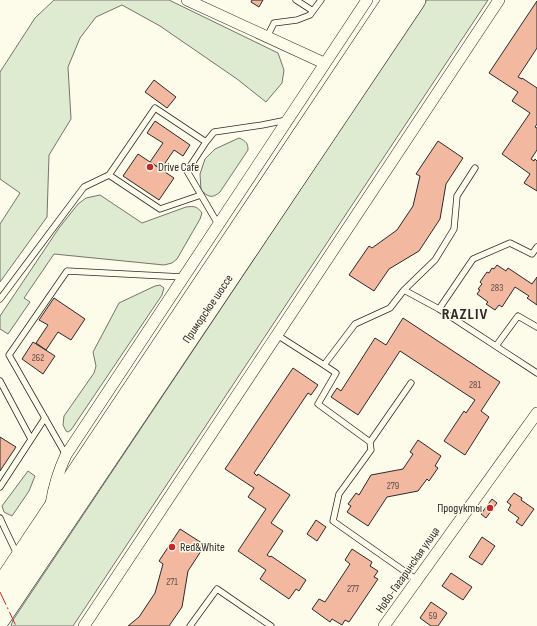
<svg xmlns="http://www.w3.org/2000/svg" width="537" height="626" font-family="'Sofia Sans Condensed',sans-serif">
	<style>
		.green { fill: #deebd1; stroke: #74746e }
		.building { fill: #f2b8a0; stroke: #2b2b2b }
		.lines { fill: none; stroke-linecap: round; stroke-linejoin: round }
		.lane-casing { stroke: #2b2b2b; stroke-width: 7 }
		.street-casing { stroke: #2b2b2b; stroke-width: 12 }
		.highway-casing { stroke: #2b2b2b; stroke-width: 22 }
		.lane { stroke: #fdfbea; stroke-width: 5.5 }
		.street { stroke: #fdfbea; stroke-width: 11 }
		.highway { stroke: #fdfbea; stroke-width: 21 }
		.power { stroke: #c62828; stroke-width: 1; stroke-dasharray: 14 3 2 3; stroke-linecap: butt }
		.poi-dot { fill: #c62828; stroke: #fdfbea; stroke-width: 1.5 }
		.labels { text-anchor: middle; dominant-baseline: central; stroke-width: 3; stroke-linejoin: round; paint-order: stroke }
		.number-label { font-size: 10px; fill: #5d4e48 }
		.poi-label { font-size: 12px; fill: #2b2b2b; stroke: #fdfbea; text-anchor: start }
		.street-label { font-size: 12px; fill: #2b2b2b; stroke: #fdfbea }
		.district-label { font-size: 16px; font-weight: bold; letter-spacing: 1px; fill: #2b2b2b; stroke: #fdfbea }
	</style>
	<rect width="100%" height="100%" fill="#fdfbea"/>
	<path class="green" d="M54,0H169L278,53L284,70L282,83L266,102L237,79L160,26L122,5L96,17L80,38L68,67L71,119L49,155L47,217L0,282V224L20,193L0,179V72L35,18Z
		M427,0H488L73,626H11L13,620Z
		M239,138C246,141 248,143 248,150L220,192C212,199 208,197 201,190L200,174L205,159L215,149Z
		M100,195L142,223L186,207C194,206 197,206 202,213L200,219L177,259L172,263L164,265L54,254L24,298L30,302L8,334L0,329V316L59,228L78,204L86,198Z
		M160,285L164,288L162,295L71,430L68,432L66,431L63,425L64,416L94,373L96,366L93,352L119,303L155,286Z
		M28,471L35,476L29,491L12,516L4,512L2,506Z"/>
	<path class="building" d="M252,0H263L259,7L251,2Z
		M537,1V48L518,77L522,79V78L537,88V124L535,127L537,128V150L531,159L534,161L535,159L537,161V191L524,183L530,174L502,154L530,113L512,101L518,92L489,73Z
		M154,80L176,97L167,108L145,92Z
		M155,121L190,145L183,156L174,150L161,169L150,162L163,143L147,133Z
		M438,141L463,158L446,184L440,219L419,251L389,269L374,291L349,275L369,246L372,248L397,230L413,206L420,176L416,174Z
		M138,154L174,178L159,200L123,176Z
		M497,265L506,271L508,268L532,284L537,277V305L527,298L529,296L515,287L502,307L499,305L495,310L486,304L488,302L477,294L480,290L478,289L482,284L480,282L487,272L489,273L492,268L494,269Z
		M54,298L85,319L71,340L58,332L46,350L36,343L48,325L39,320Z
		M403,318L500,382L481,411L489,417L465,455L444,441L464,411L466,413L475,400L400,351L358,415L331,397L337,388L341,391L375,338L386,345Z
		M33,342L55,356L43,374L22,359Z
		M293,368L318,385L311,395L308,393L254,473L257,476L258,474L290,495L271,523L283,531L267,555L270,557L271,556L306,580L299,591L296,589L289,599L260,579L266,570L238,551L266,509L248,497L254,488L225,469Z
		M0,437L16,447L0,471Z
		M418,440L441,456L435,466L438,468L429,481L427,479L418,491L387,497L368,526L347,512L351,506L348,504L356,493L359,495L371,475L403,469L413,454L410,452Z
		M514,493L522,498L521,500L534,509L522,526L516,522L519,518L508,510L511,505L507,502Z
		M492,499L497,503L486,518L481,514Z
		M316,520L326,527L317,541L307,534Z
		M180,529L205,545L188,571L182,607L169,626H128L139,617L155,593L163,564L159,561Z
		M482,537L495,546L482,565L469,557Z
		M352,549L372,562L370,566L378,571L374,577L378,579L349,622L345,620L342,625L332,619L330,622L312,609L319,599L325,602L350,564L345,560Z
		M451,573L472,587L463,600L442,586Z
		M431,602L447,613L438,626H431L420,618Z"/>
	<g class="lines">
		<g class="lane-casing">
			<path id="lane" d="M296,0L313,11
				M267,37L274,23L297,20L310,15L321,0
				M109,175L160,209L201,195
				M218,224L187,171L206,142L214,132L262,125L287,120
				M404,290L435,260L454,229L457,196L475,168
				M0,299L84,187L109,175L155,108L206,142
				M439,309L473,259L510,243L532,254L537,247
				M277,335L324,365L355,324L390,308L404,290L439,309L537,373
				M496,346L518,316L537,327
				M324,365L336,373L318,404L370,442L371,450L339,494L333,521L417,580
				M0,381L31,439
				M370,442L411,383
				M66,455L9,355L67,271L183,277
				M0,487L45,418
				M0,518L5,529L17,554
				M190,626L217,589L271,626"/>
		</g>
		<g class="street-casing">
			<path id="street" d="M187,0L324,63
				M51,504C54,485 58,472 66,455L367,0
				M84,626L499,0
				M384,626L537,413"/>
		</g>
		<g class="highway-casing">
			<path id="highway" d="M0,589L393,0
				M0,618L415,0"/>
		</g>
		<use href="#lane" class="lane"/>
		<use href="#street" class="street"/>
		<use href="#highway" class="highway"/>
		<path class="power" d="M0,592L16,626"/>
	</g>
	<g class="poi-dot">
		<circle cx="150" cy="167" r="4"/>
		<circle cx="490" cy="508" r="4"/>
		<circle cx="172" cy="547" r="4"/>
	</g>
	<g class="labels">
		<g class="number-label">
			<text x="497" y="288">283</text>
			<text x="38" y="358">262</text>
			<text x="475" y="385">281</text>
			<text x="393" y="486">279</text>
			<text x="172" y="582">271</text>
			<text x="353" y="589">277</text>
			<text x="433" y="616">59</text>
		</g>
		<g class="poi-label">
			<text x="158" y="167">Drive Cafe</text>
			<text x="482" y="508" text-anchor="end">Продукты</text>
			<text x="180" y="547">Red&amp;White</text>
		</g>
		<g class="street-label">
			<text transform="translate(208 309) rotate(-56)">Приморское шоссе</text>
			<text transform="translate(408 570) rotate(-55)">Ново-Гагаринская улица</text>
		</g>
		<g class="district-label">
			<text x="465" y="314">RAZLIV</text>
		</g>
	</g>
</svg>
